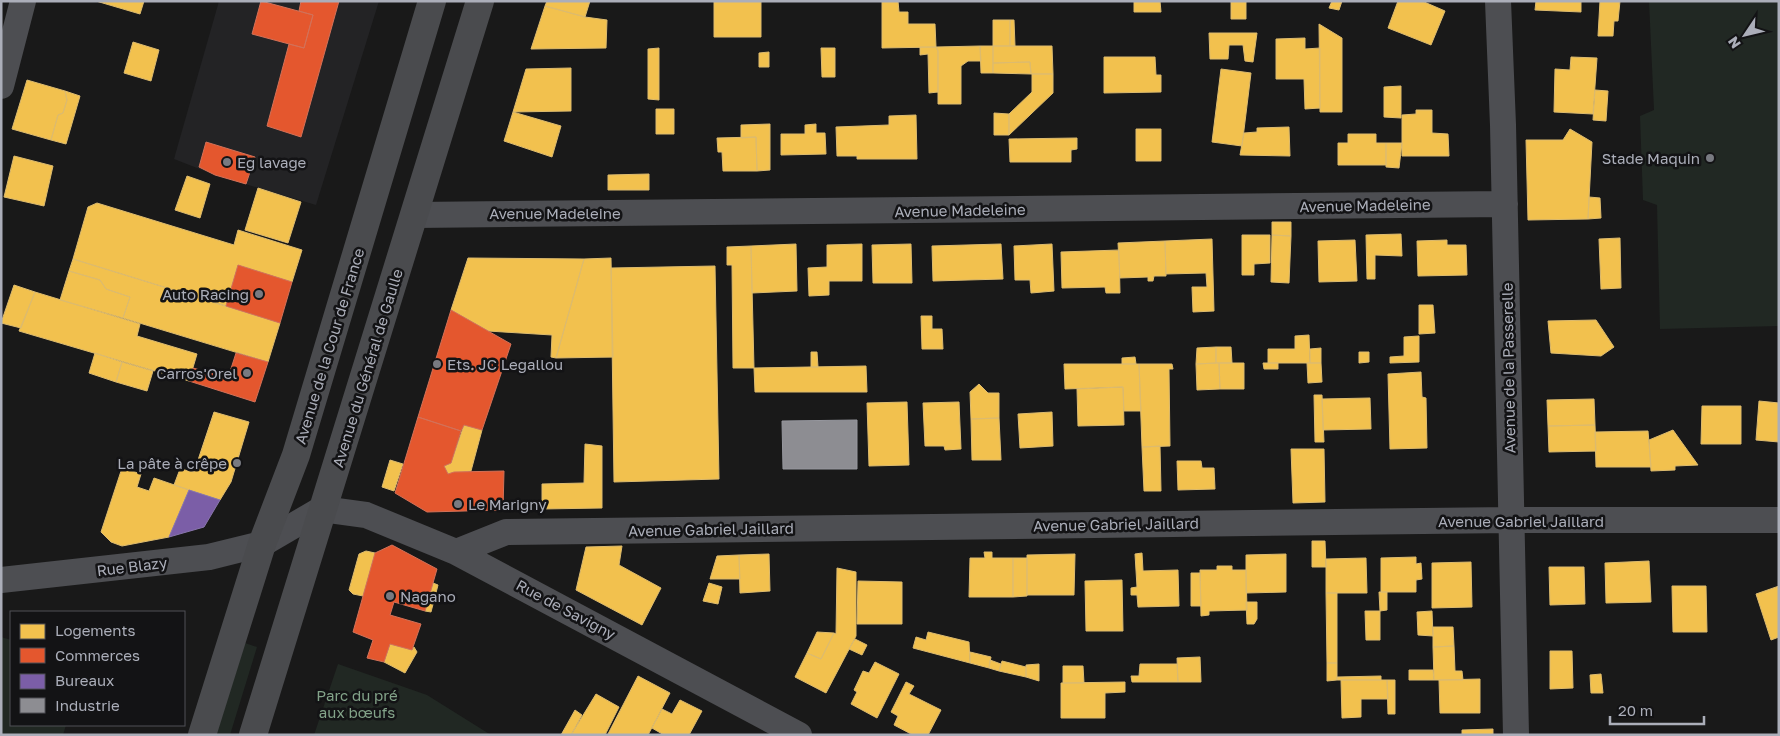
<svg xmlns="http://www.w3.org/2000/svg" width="1780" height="736" font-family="'Golos Text',sans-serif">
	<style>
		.built { fill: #232325 }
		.green { fill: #212823 }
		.homes { fill: #f2c14e; stroke: #ddbb6e }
		.shops { fill: #e4572e; stroke: #d37158 }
		.offices { fill: #7b5ea7; stroke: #8976ac }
		.industry { fill: #8d8d92; stroke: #96979e }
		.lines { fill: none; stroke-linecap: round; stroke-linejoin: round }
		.street { stroke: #4d4e52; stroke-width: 26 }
		.primary { stroke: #4a4b4e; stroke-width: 28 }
		.poi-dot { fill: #787a81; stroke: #131315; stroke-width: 2 }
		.labels { text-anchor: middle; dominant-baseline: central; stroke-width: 5; stroke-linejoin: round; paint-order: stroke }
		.poi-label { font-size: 15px; fill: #abaeb9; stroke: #131315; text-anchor: end }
		.street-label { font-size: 15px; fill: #abaeb9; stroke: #131315 }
		.park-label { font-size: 15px; fill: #83a389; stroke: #131315 }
	</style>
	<rect width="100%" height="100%" fill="#191919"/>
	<path class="built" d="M219,1H379L316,205L215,175L174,159Z"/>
	<path class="green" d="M1649,1H1779V326L1660,329L1657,205L1643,200L1640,116L1654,110Z
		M1,637L11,640V725H66L63,735H1Z
		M245,643L257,647L230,735H216Z
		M338,664L427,695L491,735H314Z"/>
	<path class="homes" d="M96,1H144L140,14Z
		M547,1H590L585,17L545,6Z
		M714,1H761V37H714Z
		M882,1H898L899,12H908V24H935L936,47L882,48Z
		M1134,1H1160L1161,12H1134Z
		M1231,1H1246V19H1231Z
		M1332,1H1342L1339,10L1329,8Z
		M1398,1H1422L1445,11L1431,45L1388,28Z
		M1536,1H1581V12L1535,10Z
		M1600,1H1620L1618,21H1614L1613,36H1598Z
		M545,6L585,17L607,20L606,48L531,49Z
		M993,20H1010V46H993Z
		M1010,20H1014L1015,46H1010Z
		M1319,24L1342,38V112H1320Z
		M1209,33H1257L1253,62L1245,61L1243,45H1229L1228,59H1210Z
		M1305,38V49L1320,48V108L1305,109L1304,79H1276V39Z
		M133,42L159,50L151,81L124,73Z
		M980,46H993V73H981Z
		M980,46L981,61H968L961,66V104H938V51L936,47Z
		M993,46H1052L1053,74H1031L1030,62L993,63Z
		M920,47H936L938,51V92L929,93L928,54L920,55Z
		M659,48V100L648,99V49Z
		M821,48H835V77H822Z
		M769,52V67H759V53Z
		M1104,57H1155L1156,75H1161V92L1104,93Z
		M1571,57L1597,58L1593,114L1554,112L1555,69L1570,70Z
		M1030,62L1031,74L993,73V63Z
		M571,68V111L513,112L526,69Z
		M1221,69L1251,73L1242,146L1212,142Z
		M1032,74H1053V93L1009,135V114L1032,92Z
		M27,80L65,91L67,100L63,113L58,115L51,140L12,129Z
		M1401,86V118L1384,117V87Z
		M1595,90L1608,91L1606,121L1593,120Z
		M65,91L80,96L66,144L51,140L58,115L63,113L67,100Z
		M656,109H674V134H656Z
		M1416,110H1432V133L1448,134L1449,156H1402V115L1416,114Z
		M513,112L561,126L552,157L504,141Z
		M994,113L1009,114V135H994Z
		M916,115L917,159H857V156H837L836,127L889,125V116Z
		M770,124V170L757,171L756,137L741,138V125Z
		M816,124V133H825L826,154L781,155V134H805V125Z
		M1289,127L1290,156L1240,155L1244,133L1257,132V128Z
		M1136,129H1161V161H1136Z
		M1570,129L1592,142L1588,219L1528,220L1526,140H1563Z
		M1348,134H1376V143H1386V165H1338V143H1348Z
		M756,137L757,171H723L722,152H718L717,138Z
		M1077,138V149L1071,150V162H1010L1009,139Z
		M1386,143H1402L1399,168L1386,167Z
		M14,156L53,166L44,206L4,197Z
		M649,174V190H608V175Z
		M187,176L210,184L200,218L175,210Z
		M258,188L301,202L288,243L245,230Z
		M1589,197L1600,198L1601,218L1588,219Z
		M97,203L234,245L238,230L302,250L292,282L238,265L226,306L73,259L88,207Z
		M1272,222H1291V236L1272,235Z
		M1401,234L1402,256L1375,255V279H1367L1366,235Z
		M1242,235H1270V263L1254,264V275H1242Z
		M1272,235L1291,236L1289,283L1271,282Z
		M1620,238L1621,288L1601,289L1599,239Z
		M1212,239L1214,311L1193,312L1192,287H1207L1206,273L1166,274L1165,241Z
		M1355,240L1357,281L1319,282L1318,241Z
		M1447,240V245H1466L1467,275L1418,276L1417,241Z
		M1165,241L1166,276H1154L1153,281H1148V277L1120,278L1118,243Z
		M796,244L797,291L752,293L751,246Z
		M862,244V281H829V295L809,296L808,268L827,267V245Z
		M911,244L912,283H873L872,245Z
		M1001,244L1003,279L933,281L932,246Z
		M1052,244L1054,291L1031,293L1030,280H1015L1014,246Z
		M751,246L754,368H733L732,265H727V247Z
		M1119,250L1120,293H1106L1105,287L1062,288L1061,252Z
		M468,258L584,259L556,358L551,357L552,335L488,331L451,310Z
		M611,258L613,357L556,358L584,259Z
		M73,259L280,323L268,362L123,318L130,297L106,289L100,280L69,271Z
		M715,266L719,479L614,482L611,268Z
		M69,271L100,280L106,289L130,297L123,318L60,300Z
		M14,285L35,292L21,328L1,323Z
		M35,292L140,324L137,336L197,354L189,381L19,331Z
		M1419,305H1433L1435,333L1419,334Z
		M921,316H932V329H942L943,349H922Z
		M1596,320L1614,347L1601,356L1551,353L1548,321Z
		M1309,335L1310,363H1268V349H1295V336Z
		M1419,336V362L1390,363V357L1404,356V337Z
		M1216,347V363L1196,364L1197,348Z
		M1216,347H1231L1232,363H1216Z
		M1321,348V363H1310V349Z
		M811,352H817L818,367H811Z
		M1359,352H1369V362L1359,363Z
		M95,353L122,362L116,382L89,373Z
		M1135,357L1136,364H1122V358Z
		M122,362L153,371L147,391L116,382Z
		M1216,363H1219L1220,389L1197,390L1196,364Z
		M1219,363H1244V389H1220Z
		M1263,363H1278V369H1264Z
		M1307,363H1321L1322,382L1308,383Z
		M1064,364H1139L1141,411H1124L1123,387L1065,389Z
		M1139,364H1172L1173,369H1169L1170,446L1142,447Z
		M866,366L867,392H755L754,368Z
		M1421,372L1422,397L1426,398L1427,448L1390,449L1388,374Z
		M979,384L988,393H999V418L971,419L970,392Z
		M1123,387L1124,425L1078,426L1077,389Z
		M1314,395H1322L1324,442H1315Z
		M1370,398L1371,429L1323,430L1322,399Z
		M1594,399L1595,425L1548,426L1547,400Z
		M1759,401L1779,403V442L1756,440Z
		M907,402L909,465L869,466L867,403Z
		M959,402L961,449L945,450L944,446H925L923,403Z
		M1702,406H1741V444H1701Z
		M214,412L249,422L231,482L220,500L174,485L180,469L194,472Z
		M1052,412L1053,446L1020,448L1018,414Z
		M999,418L1001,460H972L971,419Z
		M464,425L482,430L471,471L448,474L444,466L451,463Z
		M1595,425L1596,451L1549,452L1548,426Z
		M1673,430L1698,465L1675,466V470L1651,471L1649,440Z
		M1648,431L1651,467H1596L1595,432Z
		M585,444L602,446V508L542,509V484L584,483Z
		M1160,446L1161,491H1144L1142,447Z
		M1291,449H1324L1325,502L1293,503Z
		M390,460L403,464L394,491L382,487Z
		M1177,461H1201L1202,468H1214L1215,489L1178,490Z
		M122,468L141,474L137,487L149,491L154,478L189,490L169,537L122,546L111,542L101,532Z
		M1312,541H1325L1326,567H1312Z
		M622,546L619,565L661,588L642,625L576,590L586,547Z
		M366,551L375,553L363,596L353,594L349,590L359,554Z
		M984,552H992V558H1013V597H969L970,558H985Z
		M1142,553L1143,571L1178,570L1179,606L1138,607L1137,595H1131V588L1137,587L1135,554Z
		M769,554L770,591L740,593L739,555Z
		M1075,554L1074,595H1027V555Z
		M1286,554V592L1246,593V555Z
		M739,555L740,579H710L717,556Z
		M1416,557V564L1421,563L1422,579L1416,580V592H1381V558Z
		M1013,558H1027V596L1013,597Z
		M1366,558L1367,593H1326V559Z
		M1649,561L1651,602L1606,603L1605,563Z
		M1471,562L1472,607L1432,608V563Z
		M1217,566H1232V570H1246L1247,610L1209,611V615L1201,616L1200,570H1217Z
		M1549,567H1584L1585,604L1550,605Z
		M837,568L856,572V636L826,693L795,677L807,653L821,659L834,633L836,634Z
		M1191,573H1200L1201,606H1191Z
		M1122,580L1123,631H1086L1085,581Z
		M858,581L902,582V624H857Z
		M433,583L438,585L431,612L425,611Z
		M709,583L722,587L718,604L703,601Z
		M1672,586H1706L1707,632H1673Z
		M1779,586V637L1771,640L1756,594Z
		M1379,592H1387V610L1380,611Z
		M1326,593H1337V663H1327Z
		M1246,602H1257V619L1254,624H1247Z
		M1365,611H1380V640H1366Z
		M1432,611L1433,636L1418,635L1417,612Z
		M1433,627H1453L1454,646L1433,647Z
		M817,632L834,633L821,659L807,653Z
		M928,632L969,642L970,663L913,648L916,637L926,640Z
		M855,639L867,645L862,655L849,649Z
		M390,644L412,650L414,647L417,652L405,673L384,662Z
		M1454,646L1455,671H1462L1463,680H1434L1433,647Z
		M1550,651H1572L1573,688L1550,689Z
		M970,652L991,657L989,668L970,663Z
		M1200,657L1201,682H1178L1177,658Z
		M990,660L1001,664L999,671L989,668Z
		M1002,661L1026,667V677L999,671Z
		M875,662L899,674L877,718L851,704L857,692L854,690L863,671L869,673Z
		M1327,663H1337V680L1327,681Z
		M1039,664V681L1026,677V665Z
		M1140,664H1177L1178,682H1132L1131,676H1139Z
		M1063,666H1083L1084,683H1063Z
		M1409,670H1433L1434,680H1409Z
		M1601,674L1603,693H1591L1590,675Z
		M638,676L670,693L648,735H609L608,734Z
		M1381,676V680H1337V677Z
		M1480,679V713H1440L1439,680Z
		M1341,680H1387L1388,699H1361V717L1342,718Z
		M1387,680H1395V714H1388Z
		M906,682L914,686L909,694L941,710L928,735H913L894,725L898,716L891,712Z
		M1125,682V692L1105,693V718H1061V683Z
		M596,694L619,707L605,735H571Z
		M680,700L702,711L689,735H664L652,728L662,709L672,714Z
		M575,710L582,715L571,735H561Z
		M1493,729V735H1462V730Z"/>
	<path class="shops" d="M261,1L313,15L304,48L252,34Z
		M301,1H339L301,137L267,126L289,44L304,48L313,15L299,11Z
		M206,142L255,157L246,184L215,175L199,167Z
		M238,265L292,282L280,323L226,306Z
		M451,310L511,344L482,430L464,425L461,431L418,417Z
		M236,353L268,362L255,402L189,381L193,368L228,378Z
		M418,417L461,431L451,463L444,466L448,474L454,472L504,471L503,510L427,512L395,493Z
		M392,545L437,569L425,611L394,602L390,615L421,624L412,650L390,644L384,662L367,658L373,640L353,632L375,553Z"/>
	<path class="offices" d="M189,490L220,500L204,527L169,537Z"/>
	<path class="industry" d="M857,420V469H783L782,421Z"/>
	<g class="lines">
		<path class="street" d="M1498,1L1503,125L1516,735
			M1,86L23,1
			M414,215L1505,204
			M456,552L506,532L1510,520H1779
			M1,580L209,557L262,544L322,509L366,515L456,552L799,735"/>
		<path class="primary" d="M202,735L262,544L296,455L432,1
			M253,735L480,1"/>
	</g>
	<g class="poi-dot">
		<circle cx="1710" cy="158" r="5"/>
		<circle cx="227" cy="162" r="5"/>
		<circle cx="259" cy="294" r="5"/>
		<circle cx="437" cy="364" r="5"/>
		<circle cx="247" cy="373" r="5"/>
		<circle cx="237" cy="463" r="5"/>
		<circle cx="458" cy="504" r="5"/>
		<circle cx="390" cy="596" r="5"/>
	</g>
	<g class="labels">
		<g class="poi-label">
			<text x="1700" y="158">Stade Maquin</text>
			<text x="237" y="162" text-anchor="start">Eg lavage</text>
			<text x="249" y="294">Auto Racing</text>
			<text x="447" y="364" text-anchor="start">Ets. JC Legallou</text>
			<text x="237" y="373">Carros'Orel</text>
			<text x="227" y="463">La pâte à crêpe</text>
			<text x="468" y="504" text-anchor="start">Le Marigny</text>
			<text x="400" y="596" text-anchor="start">Nagano</text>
		</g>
		<g class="street-label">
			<text transform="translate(1365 205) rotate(-1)">Avenue Madeleine</text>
			<text transform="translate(960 210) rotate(-1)">Avenue Madeleine</text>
			<text x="555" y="213">Avenue Madeleine</text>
			<text transform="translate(329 346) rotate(-73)">Avenue de la Cour de France</text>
			<text transform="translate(367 368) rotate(-73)">Avenue du Général de Gaulle</text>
			<text transform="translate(1508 368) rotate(-91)">Avenue de la Passerelle</text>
			<text x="1521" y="521">Avenue Gabriel Jaillard</text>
			<text transform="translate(1116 524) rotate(-1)">Avenue Gabriel Jaillard</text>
			<text transform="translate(711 529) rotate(-1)">Avenue Gabriel Jaillard</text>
			<text transform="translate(132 566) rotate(-7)">Rue Blazy</text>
			<text transform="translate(566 609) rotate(28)">Rue de Savigny</text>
		</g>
		<g class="park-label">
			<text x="357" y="695">Parc du pré<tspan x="357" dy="17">aux bœufs</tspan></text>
		</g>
	</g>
	<rect width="1780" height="736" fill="none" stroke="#abaeb9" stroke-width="5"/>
	<rect x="10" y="611" width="175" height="115" fill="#131315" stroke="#505157"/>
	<rect x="20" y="624" width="25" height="15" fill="#f2c14e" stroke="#505157"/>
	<text x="55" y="636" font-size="15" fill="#abaeb9">Logements</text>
	<rect x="20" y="648" width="25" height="15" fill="#e4572e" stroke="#505157"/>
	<text x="55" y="661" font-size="15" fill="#abaeb9">Commerces</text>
	<rect x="20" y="674" width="25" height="15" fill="#7b5ea7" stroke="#505157"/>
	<text x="55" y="686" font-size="15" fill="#abaeb9">Bureaux</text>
	<rect x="20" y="698" width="25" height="15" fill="#8d8d92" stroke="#505157"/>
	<text x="55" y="711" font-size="15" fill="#abaeb9">Industrie</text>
	<g transform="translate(1745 35) rotate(235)" stroke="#131315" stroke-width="4" paint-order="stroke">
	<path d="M0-4L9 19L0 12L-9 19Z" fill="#abaeb9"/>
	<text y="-8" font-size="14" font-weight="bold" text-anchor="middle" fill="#abaeb9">N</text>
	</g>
	<path d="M1610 716v8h94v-8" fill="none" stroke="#abaeb9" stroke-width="2.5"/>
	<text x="1618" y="716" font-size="15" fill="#abaeb9" stroke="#131315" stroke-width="4" paint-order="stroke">20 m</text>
</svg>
